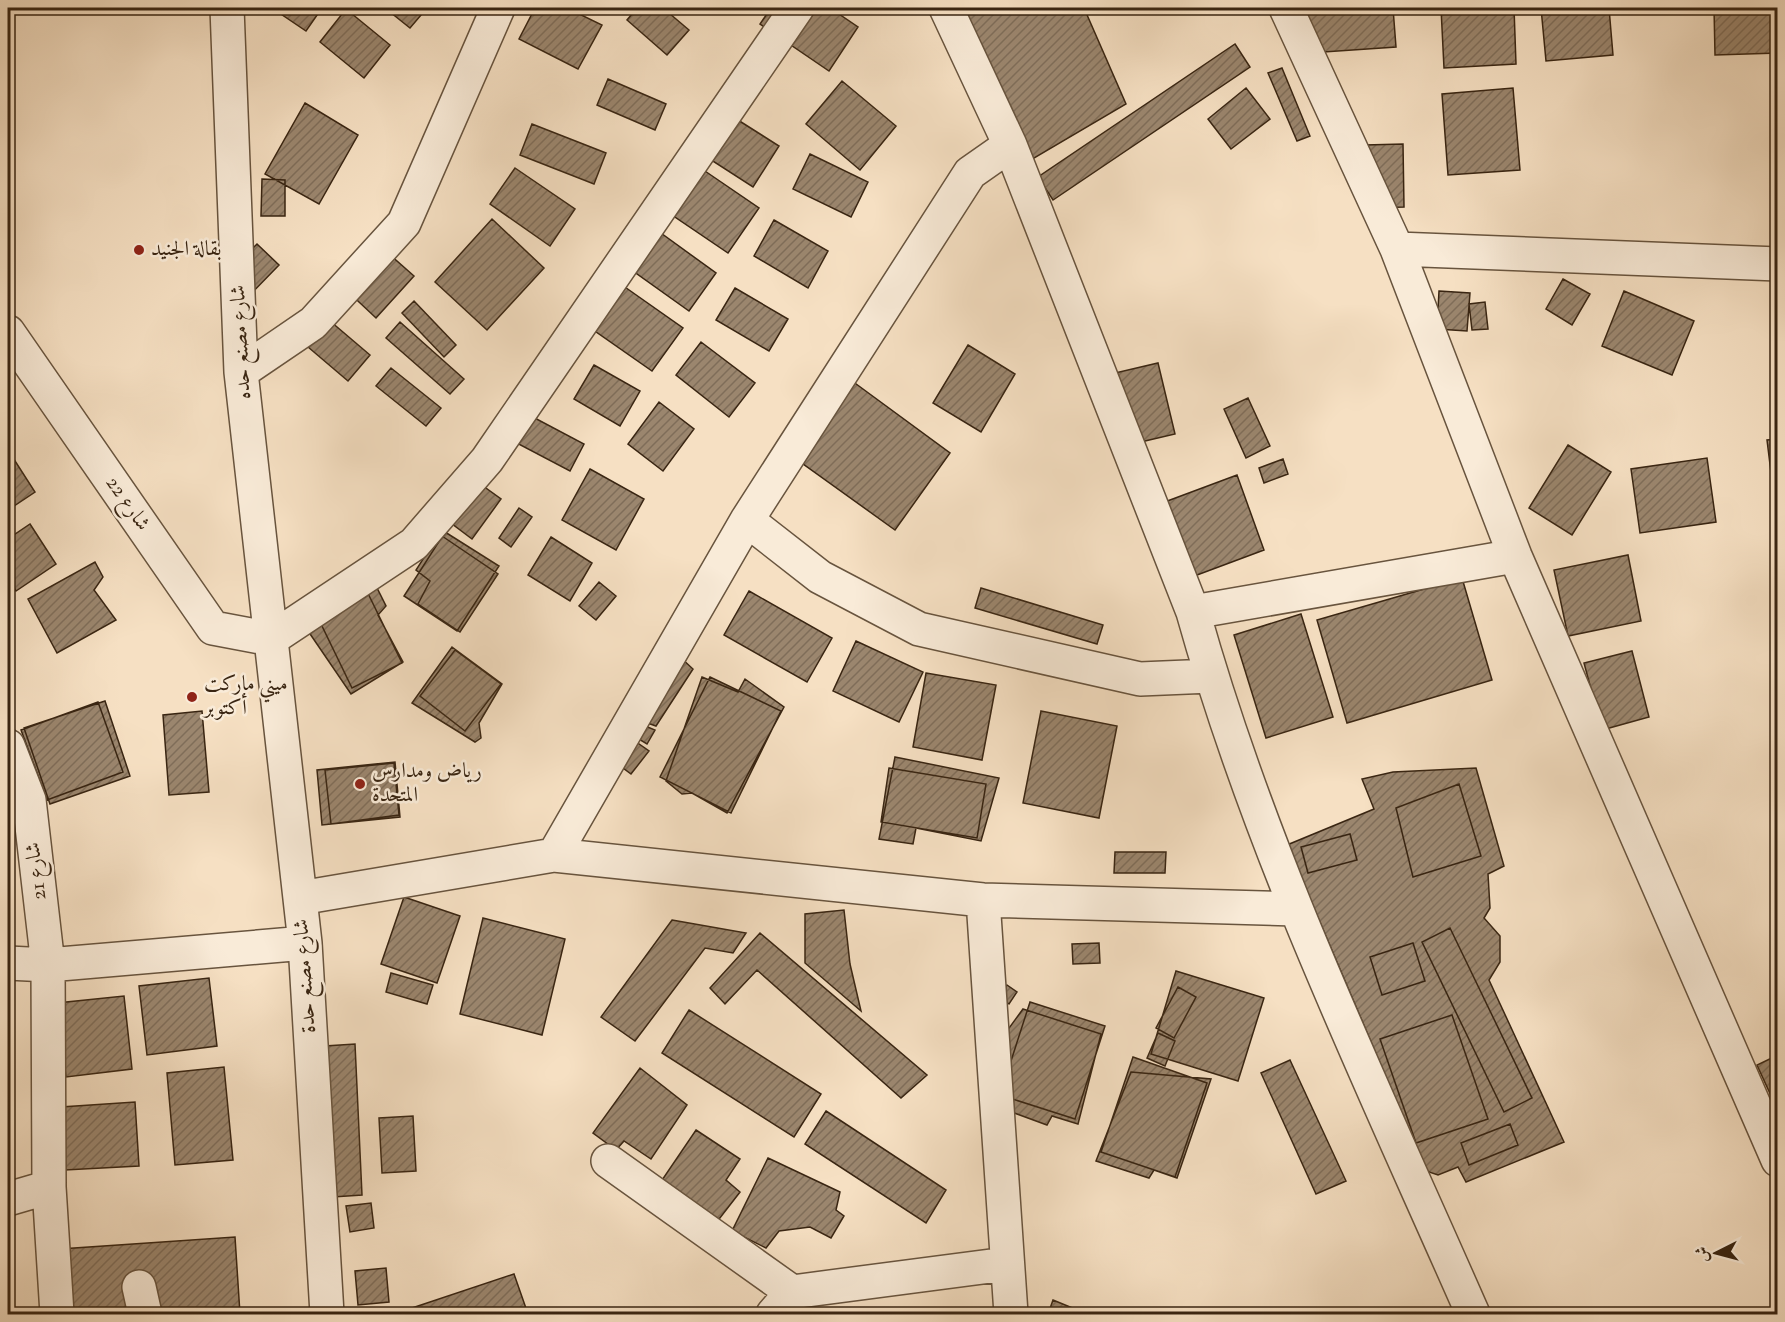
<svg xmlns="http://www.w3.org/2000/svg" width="1785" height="1322" font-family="'Sorts Mill Goudy',Amiri,serif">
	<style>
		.building { fill: url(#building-hatch); stroke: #392512; stroke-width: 1.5 }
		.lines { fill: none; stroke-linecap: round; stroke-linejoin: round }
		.minor-casing { stroke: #68543e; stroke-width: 36 }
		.minor { stroke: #f9ebd8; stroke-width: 33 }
		.poi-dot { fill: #8f2418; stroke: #f9ebd8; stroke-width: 2 }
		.labels { text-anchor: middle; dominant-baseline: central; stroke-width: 5; stroke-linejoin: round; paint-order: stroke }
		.poi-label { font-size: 21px; fill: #392512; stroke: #f9ebd8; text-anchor: start }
		.street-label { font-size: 21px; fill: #392512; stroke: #f9ebd8 }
	</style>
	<defs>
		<pattern id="building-hatch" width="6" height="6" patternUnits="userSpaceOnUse" patternTransform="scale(1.5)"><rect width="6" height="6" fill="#9b866e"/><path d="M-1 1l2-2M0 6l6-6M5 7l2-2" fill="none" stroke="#7f6d59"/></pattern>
	</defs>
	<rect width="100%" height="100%" fill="#f6e0c3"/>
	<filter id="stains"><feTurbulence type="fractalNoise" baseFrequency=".00333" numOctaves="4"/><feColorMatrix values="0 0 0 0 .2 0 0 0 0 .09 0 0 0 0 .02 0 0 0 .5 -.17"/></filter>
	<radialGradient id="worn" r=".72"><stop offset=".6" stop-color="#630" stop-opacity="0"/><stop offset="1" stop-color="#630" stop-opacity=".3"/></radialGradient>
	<path class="building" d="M272,8H322L306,31Z
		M385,8H427L410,28Z
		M535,8H567L602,25L578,69L519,39Z
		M637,8H663L689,30L667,55L627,20Z
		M771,8H830L858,27L829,71L760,24Z
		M955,8H1084L1126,104L1024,164Z
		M1306,8H1393L1396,47L1309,53Z
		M1441,8H1514L1516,64L1444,68Z
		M1541,8H1609L1613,55L1546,61Z
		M1714,8H1778V53L1715,55Z
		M346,9L390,45L364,78L320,42Z
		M1235,44L1250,67L1053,200L1038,177Z
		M1282,68L1310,136L1297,141L1268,73Z
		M608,79L666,104L655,130L597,105Z
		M842,81L896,126L860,170L806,124Z
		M1246,88L1270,119L1231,149L1208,119Z
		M1513,88L1520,170L1448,175L1442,94Z
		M305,103L358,135L319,204L265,174Z
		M730,115L779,146L753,187L705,156Z
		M532,124L606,153L594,184L520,155Z
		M1403,144L1404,207L1367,208L1365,145Z
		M810,154L868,182L851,217L793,189Z
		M515,168L575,209L550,246L490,204Z
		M702,169L759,208L728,253L672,215Z
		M262,179L285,180V216H261Z
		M492,219L544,268L487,330L435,282Z
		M774,220L828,251L808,288L754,256Z
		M654,228L716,273L689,311L626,266Z
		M257,244L279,265L245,300L223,278Z
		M380,246L414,276L376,318L343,287Z
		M1563,279L1590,294L1572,325L1546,309Z
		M622,285L683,328L652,371L592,329Z
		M735,288L788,319L769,351L716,320Z
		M1439,291L1470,293L1467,331L1437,329Z
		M1624,291L1694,321L1672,375L1602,346Z
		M414,301L456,345L444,357L402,313Z
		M1485,302L1488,329L1472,330L1469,304Z
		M330,321L370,355L348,381L308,347Z
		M400,322L464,379L450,394L386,338Z
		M701,342L755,383L729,417L676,375Z
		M968,345L1015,374L981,432L933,403Z
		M1158,363L1175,434L1132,444L1115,373Z
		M594,365L640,391L620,426L574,399Z
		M391,368L441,408L426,426L376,386Z
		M848,378L950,453L895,530L792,456Z
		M1248,398L1270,446L1246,458L1224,409Z
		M659,402L694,429L663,471L628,444Z
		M512,406L584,444L570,471L498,433Z
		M1778,439V480L1772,481L1767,440Z
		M1568,445L1611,472L1572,535L1529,508Z
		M8,450L35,492L8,510Z
		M1707,458L1716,522L1640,533L1631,469Z
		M1283,459L1288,474L1264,483L1259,468Z
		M590,469L644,499L616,550L562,520Z
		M1237,475L1264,550L1189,578L1162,503Z
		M472,478L501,499L472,539L443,517Z
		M519,508L532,517L511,547L499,538Z
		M30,524L56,564L16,591L8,578V539Z
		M445,532L499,566L457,631L404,596Z
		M439,534L498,574L460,632L418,604L430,581L416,570Z
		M551,537L592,563L570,601L528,575Z
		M1628,555L1641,621L1568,636L1554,570Z
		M95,562L103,577L94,590L116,620L57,653L28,599Z
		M352,571L365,597L377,588L386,606L378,615L403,662L351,694L306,628Z
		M357,571L402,663L352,688L307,595Z
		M1462,578L1492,680L1347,723L1317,620Z
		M599,582L616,596L596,620L579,606Z
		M981,588L1103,625L1097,644L975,608Z
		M749,591L832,638L807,682L724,635Z
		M1301,614L1333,717L1266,738L1234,635Z
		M856,641L923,672L899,722L833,691Z
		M452,647L502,684L479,723L481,738L475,742L412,703Z
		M455,650L501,684L465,731L420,696Z
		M1632,651L1649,717L1602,730L1584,663Z
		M679,656L693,669L656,726L642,721Z
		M926,673L996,685L982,760L913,747Z
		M702,677L738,692L745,679L784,707L727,813L692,793L682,794L666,781Z
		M710,677L781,711L731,813L660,777Z
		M105,701L130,776L50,804L24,728Z
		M98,702L123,772L47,800L21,730Z
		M202,711L209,792L169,795L163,715Z
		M1041,711L1117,726L1099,818L1023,803Z
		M643,725L655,730L647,744L637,738Z
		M632,739L649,751L631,774L615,762Z
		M895,757L999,778L981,841L916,828L913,844L879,839Z
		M395,762L400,817L322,825L317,770Z
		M394,763L399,815L331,824L325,770Z
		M889,768L986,784L977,838L881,822Z
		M1476,768L1504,866L1488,874L1490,908L1484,918L1500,936V962L1489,980L1564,1142L1466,1182L1458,1167L1438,1175L1426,1171L1287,845L1374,809L1362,779L1393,772Z
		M1459,784L1481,856L1413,877L1396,808Z
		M1350,834L1357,860L1308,873L1301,847Z
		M1115,852H1166L1165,873H1114Z
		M404,897L460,916L437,983L381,964Z
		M844,910L850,964L861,1011L805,963V914Z
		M483,918L565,939L542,1035L460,1014Z
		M672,920L746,933L733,953L705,948L635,1041L601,1017Z
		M1450,928L1532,1098L1504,1112L1422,942Z
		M760,933L927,1075L901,1098L757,970L725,1004L710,988Z
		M1099,943L1100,963L1073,964L1072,944Z
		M1413,943L1425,981L1382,995L1370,957Z
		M1176,971L1264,998L1238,1081L1151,1054Z
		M391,973L433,985L427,1004L386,992Z
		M209,978L217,1046L147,1055L139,986Z
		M1007,985L1017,992L1009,1004L999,996Z
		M1178,987L1196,997L1174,1038L1156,1028Z
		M124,996L132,1069L66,1077L57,1003Z
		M1030,1002L1105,1026L1075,1119L1000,1095Z
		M1023,1009L1101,1034L1078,1124L1052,1116L1047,1125L998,1107L996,1046Z
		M689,1010L821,1094L794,1137L662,1053Z
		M1452,1015L1488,1119L1416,1143L1380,1039Z
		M1158,1033L1175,1041L1165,1066L1147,1058Z
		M355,1044L362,1195L333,1197L325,1046Z
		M1778,1055V1111L1757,1065Z
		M1133,1057L1207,1083L1175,1177L1101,1152Z
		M1290,1060L1346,1181L1316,1194L1261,1073Z
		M224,1067L233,1160L175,1165L167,1073Z
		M640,1068L687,1105L651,1159L624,1141L616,1150L593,1133Z
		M1131,1072L1211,1079L1177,1178L1154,1170L1149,1178L1096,1161Z
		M135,1102L139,1166L65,1170L61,1107Z
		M826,1111L946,1190L926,1223L805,1144Z
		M413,1116L416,1171L382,1173L379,1118Z
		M1510,1124L1518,1145L1469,1165L1461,1143Z
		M696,1130L740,1159L726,1180L740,1192L716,1223L658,1186Z
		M768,1158L840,1192L836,1210L844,1216L831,1238L810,1227L779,1231L766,1248L732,1231Z
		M371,1203L374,1228L350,1232L346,1206Z
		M235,1237L240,1314H65L60,1249Z
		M386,1268L389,1302L358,1305L355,1271Z
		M514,1274L528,1314H394Z
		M1053,1300L1087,1314H1048Z"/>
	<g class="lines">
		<g class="minor-casing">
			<path id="minor" d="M227,8L241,372L305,943L327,1314
				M946,8L1010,145L1193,612C1261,855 1372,1084 1473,1314
				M1286,8L1397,249L1515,556L1778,1160
				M1397,249L1778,264
				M8,332L213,628L271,639
				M241,372L313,323L404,223L498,8
				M747,520L820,577L919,629L1140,679L1211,676
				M1193,612L1515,556
				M271,639L414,544L487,460L797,8
				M8,746L29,800L48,965L49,1187L57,1314
				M554,855L747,520L970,173L1010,145
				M300,898L554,855L983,900L1295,909
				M983,900L1011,1314
				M8,963L48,965L305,943
				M608,1161L792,1292
				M8,1199L49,1187
				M139,1287L145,1314
				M773,1314L792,1292L1006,1264"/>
		</g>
		<use href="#minor" class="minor"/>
	</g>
	<g class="poi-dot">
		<circle cx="139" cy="250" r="6"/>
		<circle cx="192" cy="697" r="6"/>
		<circle cx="360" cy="784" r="6"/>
	</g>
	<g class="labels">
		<g class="poi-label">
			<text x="151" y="250">بقالة الجنيد</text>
			<text x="204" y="685">ميني ماركت<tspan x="204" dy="24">أكتوبر</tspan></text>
			<text x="372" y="772">رياض ومدارس<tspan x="372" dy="24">المتحدة</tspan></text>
		</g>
		<g class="street-label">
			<text transform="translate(242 342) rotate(-93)">شارع مصنع حده</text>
			<text transform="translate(127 504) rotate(55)">شارع 22</text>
			<text transform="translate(37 871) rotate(-97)">شارع 21</text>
			<text transform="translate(306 976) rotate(-94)">شارع مصنع حدة</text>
		</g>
	</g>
	<rect width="1785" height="1322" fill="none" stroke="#f6e0c3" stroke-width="30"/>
	<rect x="9" y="9" width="1767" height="1304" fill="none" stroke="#392512" stroke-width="3"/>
	<rect x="15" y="15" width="1755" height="1292" fill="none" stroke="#392512" stroke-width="1.5"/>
	<g transform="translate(1716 1253) rotate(264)" stroke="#f9ebd8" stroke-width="4.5" paint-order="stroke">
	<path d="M0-4.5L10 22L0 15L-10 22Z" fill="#392512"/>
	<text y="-9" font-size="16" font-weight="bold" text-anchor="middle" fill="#392512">ش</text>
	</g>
	<rect width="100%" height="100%" filter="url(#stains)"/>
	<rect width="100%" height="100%" fill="url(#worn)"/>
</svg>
